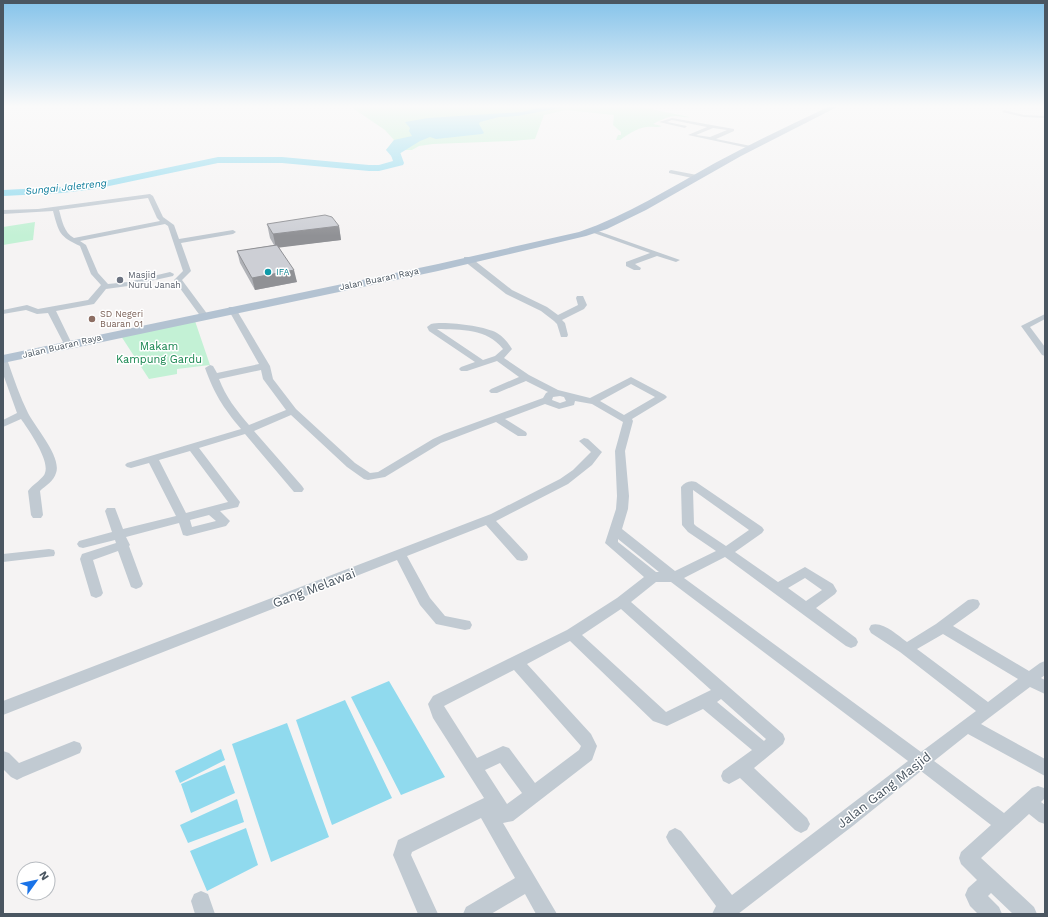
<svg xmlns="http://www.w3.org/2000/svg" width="1048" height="917" font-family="'Work Sans',sans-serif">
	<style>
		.green { fill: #c3f1d5 }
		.water { fill: #90daee }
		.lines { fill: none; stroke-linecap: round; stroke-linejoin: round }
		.river { fill: #90daee; fill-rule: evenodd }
		.street { fill: #c1cad2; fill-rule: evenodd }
		.primary { fill: #b3c2d1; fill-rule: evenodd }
		.wall { fill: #b0b2b7 }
		.shaded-wall { fill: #909195 }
		.building { fill: #cdcfd5; stroke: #909195 }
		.culture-dot { fill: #0f9aa8; stroke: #fff; stroke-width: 1.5 }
		.worship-dot { fill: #6b7280; stroke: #fff; stroke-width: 1.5 }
		.education-dot { fill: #8d6e63; stroke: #fff; stroke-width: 1.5 }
		.labels { text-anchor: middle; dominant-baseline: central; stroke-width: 3; stroke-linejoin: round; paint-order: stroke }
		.far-culture-label { font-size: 9px; fill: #0d838f; stroke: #fff; text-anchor: start }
		.far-worship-label { font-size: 9px; fill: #5b616d; stroke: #fff; text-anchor: start }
		.far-street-label { font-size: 9px; fill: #4a5661; stroke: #fff }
		.far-education-label { font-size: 9px; fill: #785e54; stroke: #fff; text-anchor: start }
		.far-water-label { font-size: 10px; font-style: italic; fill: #0c7c9b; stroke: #fff }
		.park-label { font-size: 11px; fill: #17864f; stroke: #fff }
		.near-street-label { font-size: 13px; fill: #4a5661; stroke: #fff }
	</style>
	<rect width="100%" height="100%" fill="#f5f3f3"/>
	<path class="green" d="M351,107H642L689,117C684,118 681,116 676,116C668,116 659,121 653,124L662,126C656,128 652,126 646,127C637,128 627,135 620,140H616L618,135H621V132L613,125L614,115L566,110L544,115L535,139L512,141L433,144L419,146L412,150H386L394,140L385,130Z
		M35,222L33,240L3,245V227Z
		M195,321L210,365L177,369V374L149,379L121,336Z"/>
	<path class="water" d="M543,107H565L517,116L499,117L480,122L479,124L484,133L482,134L436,139L430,137L420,141L399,154L401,159L393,158L386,150L394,140L412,136L409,131L410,128L405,122L428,118L522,112Z
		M389,681L445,777L401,795L351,697Z
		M345,700L392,798L332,825L296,720Z
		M287,723L329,837L271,862L232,744Z
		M221,749L225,760L180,783L175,771Z
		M225,765L235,793L191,813L181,784Z
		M237,799L244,822L188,843L180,825Z
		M246,828L258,865L207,891L190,851Z"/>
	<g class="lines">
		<path class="river" d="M411,137L414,138L416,140C411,145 405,145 400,152L404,163L403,165L379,171H369L282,163H218L95,189L62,193L3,196V190L62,187L95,183L218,157H282L369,165H379L393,161L390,152C396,144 401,140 411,137Z"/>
		<path class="street" d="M1004,110L1024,115L1045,116V118L1024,117L1002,112Z
			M672,118L734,129V131L716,139L756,147L753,149L688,135L707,127L672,120L667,122L687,126L685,128L659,122ZM713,128L727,130L710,137L696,135Z
			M671,170L697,175L700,177L697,179L669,173V171Z
			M150,194L153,196L163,217L174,225L179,239L233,230L236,232L233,234L181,243L191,271L182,280L208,315L207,317H201L174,280L183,271L168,226L165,224L80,241L86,245L98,273L108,284L128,282L170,272L174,274L173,276L128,286L106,289L94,304L56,311L72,344L71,346H65L48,313L37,314L26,310L3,314V310L27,305L38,309L88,300L101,285L91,274L80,246C59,236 59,233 53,211L3,214V210L38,209ZM148,198L157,218L160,221L74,238C64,233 62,220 59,210Z
			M591,230H595L680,260L676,262L657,256L635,264L641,268L640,270H634L626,266V262L650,253L591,232Z
			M464,257H470L512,290L547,307L558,315L578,305L576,298L577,296H583L587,305L584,309L562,320L565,323L568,335L567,337H561L557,324L554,321L541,311L506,294L464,261Z
			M229,307H232L236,309L270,366L273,379L296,409L355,463L370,473L378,472L433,439L444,434L543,398L546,393L548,392L526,381L497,393H491L489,391L491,389L519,377L497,361L467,371H461L459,369L461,367L475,362L429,331L427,327L431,324C445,321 484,326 497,333C504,337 508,343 512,349L504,358L529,375L558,390L590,398L631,377L665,395L667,397L665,399L632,419L633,421L625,451L629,496L628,509L622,529L675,571L716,551L688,532L682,525L681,487C685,482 690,480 696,482L762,527L764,530L762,533L735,552L778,582L805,567L833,584L837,591L835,594L816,608L856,638L858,642L856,646L851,648L846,646L725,557L684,578L921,752L976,711L900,652L871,633L869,629L871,625C883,621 897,635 907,642L936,624L968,600L973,599L978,600L980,604L978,608L953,626L1029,671L1040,663L1045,661V675L1041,678L1045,680V694L1030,687L981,724L1045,759V776L968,734L934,761L1004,813L1032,788L1038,786L1044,788L1045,798L1041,802L1045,805V824L1039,822L1029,814L981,858L1034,907L1037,914H1013L991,893L988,896L999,907L1002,914H978L970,906L965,895L968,888L977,880L961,864L959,858L961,852L991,825L921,771L854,825L738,914H712L716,906L669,843L666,837L669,831L675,828L681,831L732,895L908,761L671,582H656L631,602L783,734L785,739L783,744L754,768L807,818L810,824L807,830L801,833L795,830L740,778L729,784L723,781L721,776L723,771L752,750L703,709L667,726L653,721L570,641L527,664L591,734L597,746L592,760L513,821L503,823L557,914H536L525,894L491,914H463L466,907L515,878L481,818L412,852L411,855L438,914H418L393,855L398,840L484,798L433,718L428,704L433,696L567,630L617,598L644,577L605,543L616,509L617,496L615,451L623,422L592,404L575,401L574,405L559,409L545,404L505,419L526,432L527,434L526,436H518L496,422L441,443L385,477L368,480L364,479L347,467L291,415L254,431L302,486L304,489L302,492H294L245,434L199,448L240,502L238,507L220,511L230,521L226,526L187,536L183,535L179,523L126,537L130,545L129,546L143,584L141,587L136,589L131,587L118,551L93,560L103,593L101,596L96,598L91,596L80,559L82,554L116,543L115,540L83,548L79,547L77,544L79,541L112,532L105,511L107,508H115L123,529L176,516L149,463L131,468L127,467L125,465L127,463L241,429C222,406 215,395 205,368L210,365L213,366L217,373L259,364L228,309ZM437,329C461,330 487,328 503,349L495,356L483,360ZM261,370L263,379L286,410L249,425C236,410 226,397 219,379ZM631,384L655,397L624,415L600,401ZM560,396L564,397L566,401L560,403L552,400L553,397ZM190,451L228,502L186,513L159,460ZM693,490L749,530L726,546L696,526L694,524ZM209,515L216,521L192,527L190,520ZM618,539L659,572H656L618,542ZM805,578L822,590L806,601L788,588ZM621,609L711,690L666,712L665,711L582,635ZM943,634L1018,679L988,702L917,649ZM514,670L581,746L579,750L535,783L509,748L503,746L477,758L444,706ZM721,699L766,739L764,741L717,702ZM500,763L522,793L507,804L485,770Z
			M1045,314V319L1030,327L1045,347V356L1042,355L1021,326Z
			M3,359L8,362C14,379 20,397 28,413C35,427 62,457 56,473C54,481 45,486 40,491L43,515L41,518H33L31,515L28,491C32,485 44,478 45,473C50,460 28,429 21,419L3,427V420L17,413L3,374Z
			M584,438L588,439L602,452L592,465L568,484L496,521L527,554L528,557L527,560L522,561L517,560L486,525L407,556L430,598L445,616L470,621L472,625L470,629L465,630L436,624L420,605L397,560L3,715V701L491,514L560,479L573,470L591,452L579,441Z
			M49,549L54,550L55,553L54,556L3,562V554Z
			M74,741L80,743L82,748L80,753L23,777L17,780L11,777L3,769V751L9,753L19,763Z
			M201,891L208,894L215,914H195L191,901L194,894Z"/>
		<path class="primary" d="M828,107H837L741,156L646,210L607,229L586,236L438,271L3,363V355L438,264L579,232C628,215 670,188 715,163C752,143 790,125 828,107Z"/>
	</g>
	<path class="wall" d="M267,224L339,226L341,240L279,247L297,282L255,290L240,263L237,251L274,245L270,238Z"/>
	<path class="shaded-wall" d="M339,226L341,240L276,248L273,234Z
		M294,270L297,282L255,290L252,278Z"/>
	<path class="building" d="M325,215L332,217L339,226L273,234L267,224Z
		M277,245L294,270L252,278L237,251Z"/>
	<linearGradient id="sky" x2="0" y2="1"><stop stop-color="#85c3ea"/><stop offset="0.45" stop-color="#fafafa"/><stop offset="1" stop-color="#fafafa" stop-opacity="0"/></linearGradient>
	<rect width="1048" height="236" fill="url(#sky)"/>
	<circle class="culture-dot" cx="268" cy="272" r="4"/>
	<circle class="worship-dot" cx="120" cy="280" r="4"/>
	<circle class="education-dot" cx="92" cy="319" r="4"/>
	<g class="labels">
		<g class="far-culture-label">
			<text x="276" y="272">IFA</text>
		</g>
		<g class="far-worship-label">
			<text x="128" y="275">Masjid<tspan x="128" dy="10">Nurul Janah</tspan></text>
		</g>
		<g class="far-street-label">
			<text transform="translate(379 279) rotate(-12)">Jalan Buaran Raya</text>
			<text transform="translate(62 346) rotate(-13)">Jalan Buaran Raya</text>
		</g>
		<g class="far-education-label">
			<text x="100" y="314">SD Negeri<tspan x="100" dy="10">Buaran 01</tspan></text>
		</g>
		<g class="far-water-label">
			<text transform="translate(66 187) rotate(-6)">Sungai Jaletreng</text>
		</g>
		<g class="park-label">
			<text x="159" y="346">Makam<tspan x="159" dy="13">Kampung Gardu</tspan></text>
		</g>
		<g class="near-street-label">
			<text transform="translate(314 588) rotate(-21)">Gang Melawai</text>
			<text transform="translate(884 790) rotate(-38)">Jalan Gang Masjid</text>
		</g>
	</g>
	<rect width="1048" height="917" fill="none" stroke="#4a5661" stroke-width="8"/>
	<g transform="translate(36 881) rotate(57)"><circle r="19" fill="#ffffff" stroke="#b7bbc0"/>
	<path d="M0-3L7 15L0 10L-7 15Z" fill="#1a73e8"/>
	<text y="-6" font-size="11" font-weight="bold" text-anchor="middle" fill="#4a5661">N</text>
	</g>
</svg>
